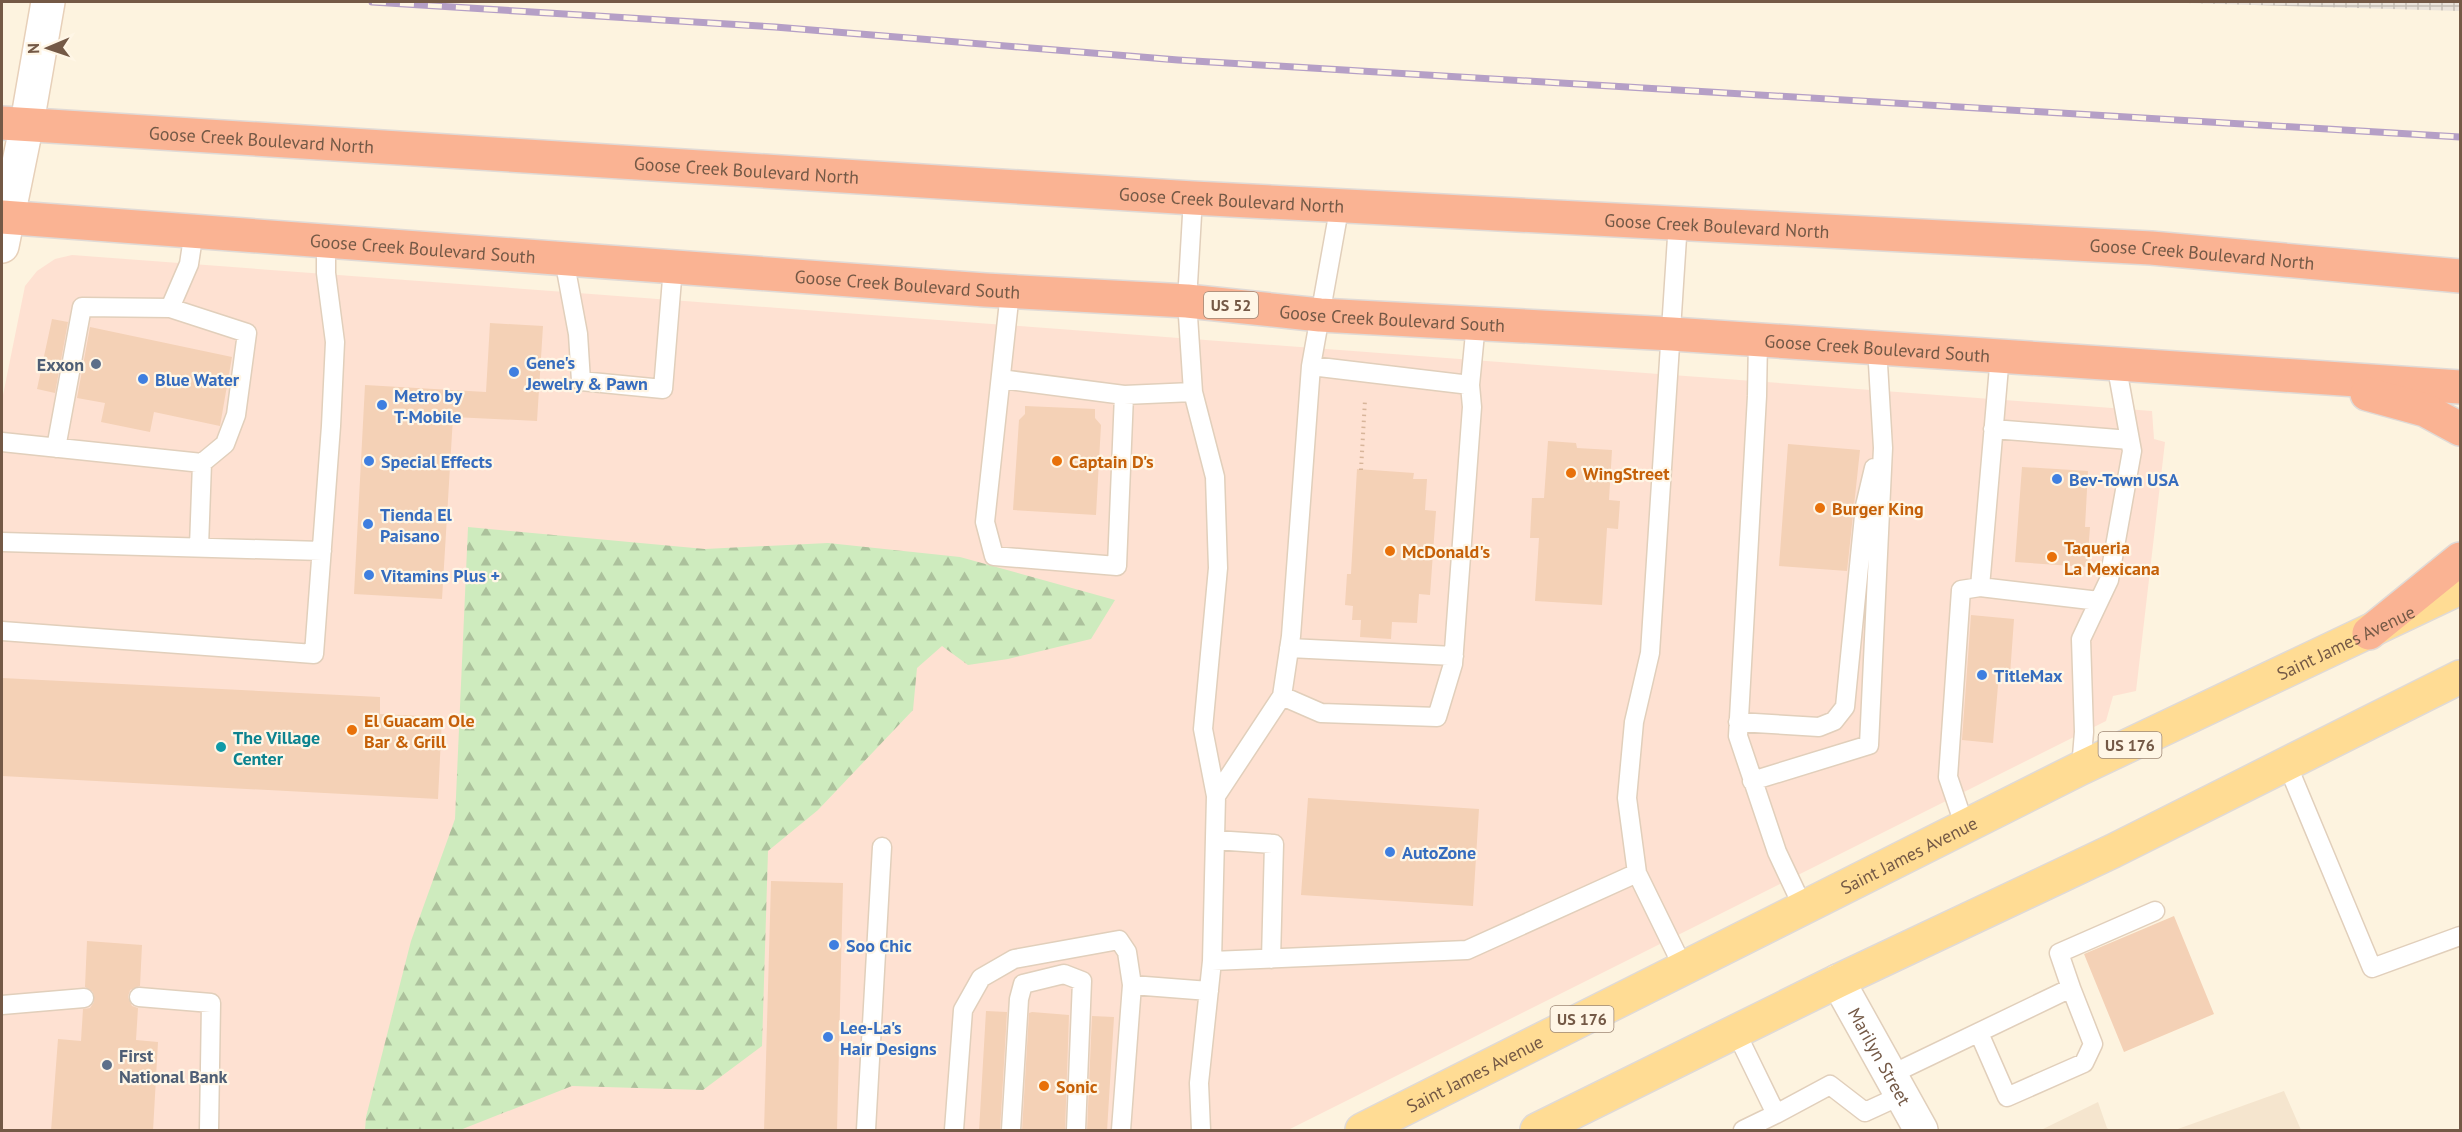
<svg xmlns="http://www.w3.org/2000/svg" width="2462" height="1132" font-family="'PT Sans',sans-serif">
	<style>
		.residential { fill: #f5e5ce }
		.commercial { fill: #fee1d2 }
		.industrial { fill: url(#industrial-grid) }
		.forest { fill: url(#forest-firs) }
		.building { fill: #f4d1b6 }
		.lines { fill: none; stroke-linecap: round; stroke-linejoin: round }
		.lane-casing { stroke: #e1cfbb; stroke-width: 21 }
		.street-casing { stroke: #e1cfbb; stroke-width: 36 }
		.secondary-casing { stroke: #e7d0b9; stroke-width: 36 }
		.primary-casing { stroke: #e0dad6; stroke-width: 36 }
		.highway-casing { stroke: #e0dad6; stroke-width: 36 }
		.path { stroke: #d8b59a; stroke-width: 4; stroke-dasharray: 1.5 4.5; stroke-linecap: butt }
		.lane { stroke: #fff; stroke-width: 18 }
		.street { stroke: #fff; stroke-width: 33 }
		.secondary { stroke: #fff; stroke-width: 33 }
		.primary { stroke: #ffdc94; stroke-width: 33 }
		.highway { stroke: #fab393; stroke-width: 33 }
		.rail-casing { stroke: #b59fc6; stroke-width: 7 }
		.rail { stroke: #fff6e6; stroke-width: 4.5; stroke-dasharray: 14; stroke-linecap: butt }
		.service-dot { fill: #5c6f8a; stroke: #fff6e6; stroke-width: 2 }
		.shop-dot { fill: #3f7fe0; stroke: #fff6e6; stroke-width: 2 }
		.food-dot { fill: #e8710a; stroke: #fff6e6; stroke-width: 2 }
		.culture-dot { fill: #0f9aa8; stroke: #fff6e6; stroke-width: 2 }
		.labels { text-anchor: middle; dominant-baseline: central; stroke-width: 4.5; stroke-linejoin: round; paint-order: stroke }
		.shield { fill: #fff6e6; stroke: #9e8876; stroke-width: 1.5 }
		.shield-label { font-size: 16px; font-weight: bold; fill: #745946 }
		.street-label { font-size: 18px; fill: #745946; stroke: #fff6e6 }
		.shop-label { font-size: 18px; font-weight: bold; fill: #366cbe; stroke: #fff6e6; text-anchor: start }
		.service-label { font-size: 18px; font-weight: bold; fill: #4e5e75; stroke: #fff6e6; text-anchor: end }
		.food-label { font-size: 18px; font-weight: bold; fill: #c56008; stroke: #fff6e6; text-anchor: start }
		.culture-label { font-size: 18px; font-weight: bold; fill: #0d838f; stroke: #fff6e6; text-anchor: start }
	</style>
	<defs>
		<pattern id="industrial-grid" width="8" height="8" patternUnits="userSpaceOnUse" patternTransform="scale(1.5)"><rect width="8" height="8" fill="#ebe4db"/><path d="M0 4h8M4 0v8" fill="none" stroke="#c3bcb3"/></pattern>
		<pattern id="forest-firs" width="22" height="20" patternUnits="userSpaceOnUse" patternTransform="scale(1.5)"><rect width="22" height="20" fill="#ceebbe"/><path d="M5 1l3.5 6h-7zM16 11l3.5 6h-7z" fill="#acc19c"/></pattern>
	</defs>
	<rect width="100%" height="100%" fill="#fdf3df"/>
	<path class="residential" d="M2284,1091L2301,1130H2175Z
		M2098,1102L2107,1128L2110,1130H2041Z"/>
	<path class="commercial" d="M72,255L2152,411L2154,439L2165,442L2136,691L2113,696L2106,721L1288,1130H2V400L25,286L37,271L55,259Z"/>
	<path class="industrial" d="M2140,2H2460V11L2152,2Z"/>
	<path class="forest" d="M468,527L705,549L828,543L960,557L1115,600L1091,639L1008,659L968,665L942,646L917,668L913,710L818,810L768,851L762,1046L703,1090L572,1086L460,1130H365L366,1117L411,941L455,819Z"/>
	<path class="building" d="M52,319L68,322L55,393L37,389Z
		M490,323L543,326L537,421L453,417L442,599L354,594L365,385L486,392Z
		M90,327L232,357L220,426L154,412L150,432L101,422L105,403L77,398Z
		M1025,406L1095,409V418L1101,425L1096,515L1013,510L1019,420L1025,414Z
		M1548,441L1576,443L1577,448L1612,450L1609,500L1620,501L1618,529L1607,528L1602,605L1535,601L1539,538H1530L1532,498H1544Z
		M1788,444L1860,450L1847,571L1779,566Z
		M2022,467L2088,471L2085,527H2090L2087,567L2015,562Z
		M1357,469L1414,473L1413,479H1427L1425,510L1436,511L1430,595L1419,594L1417,623L1392,622L1391,639L1360,637L1361,620H1352L1353,606L1345,605L1347,574H1351Z
		M1971,615L2014,619L2010,675L1999,674L1993,743L1962,740Z
		M2,678L380,697V714L442,717L438,799L2,776Z
		M1308,798L1479,809L1473,906L1301,895Z
		M771,881L843,883L837,1131H764Z
		M2174,916L2214,1014L2124,1052L2084,954Z
		M87,941L142,945L140,986L130,990L128,997L132,1006L138,1008L136,1040L158,1042L153,1131H51L58,1039L81,1041L83,1009L90,1008L94,1002L93,992L85,987Z
		M986,1011L1007,1012L1000,1131H979Z
		M1032,1012L1069,1015L1065,1131H1022L1029,1013Z
		M1092,1016L1114,1017L1107,1131H1087Z"/>
	<g class="lines">
		<g class="lane-casing">
			<path id="lane" d="M1193,198L1187,301L1193,392L1215,477L1218,568L1203,729L1216,796L1212,961L1199,1083L1201,1130
				M1678,222L1650,653L1634,722L1627,798L1637,873L1684,969
				M564,259L578,334L581,381L663,389L673,267
				M1010,292L985,522L994,556L1117,566L1124,395
				M1758,339L1757,396L1738,736L1777,852L1803,907
				M2000,355L1980,587L2099,601
				M1001,379L1124,395L1193,392
				M1470,385L1476,323
				M1993,429L2130,440
				M2,442L202,463L225,444L236,415L247,333L170,308L189,264L194,231
				M56,448L82,307L170,308
				M2,542L322,551
				M199,547L202,463
				M2,631L314,654L331,426L335,342L326,273V241
				M1289,648L1454,656
				M1282,696L1321,713L1437,717L1453,664L1472,407L1470,385L1311,366
				M1738,722L1819,727L1834,721L1845,707L1865,506L1874,468
				M2287,764L2372,968L2460,936
				M2081,768L2084,732L2081,639L2109,580L2132,451L2116,363
				M1752,781L1869,745L1883,448L1877,347
				M1216,796L1282,696L1291,636L1311,366L1340,204
				M1965,827L1948,777L1961,590L1980,587
				M1215,840L1274,844L1271,959
				M1212,961L1467,950L1637,873
				M1132,985L1209,991
				M139,997L211,1003L209,1130
				M2,1005L84,998
				M1736,1032L1776,1114L1743,1130
				M1979,1033L2007,1097L2084,1063L2093,1044L2071,988
				M1890,1075L2071,988L2059,953L2155,911
				M1776,1114L1830,1085L1865,1112L1902,1095
				M866,1130L882,847
				M954,1130L963,1010L981,978L1014,959L1119,940L1127,952L1132,985L1121,1130
				M1011,1130L1019,999L1023,984L1064,974L1082,981L1076,1130"/>
		</g>
		<g class="street-casing">
			<g id="street">
				<path id="s1" d="M1838,981L1921,1130"/>
			</g>
		</g>
		<g class="secondary-casing">
			<path id="secondary" d="M2,246L27,123L48,2"/>
		</g>
		<g class="primary-casing">
			<g id="primary">
				<path id="s2" d="M1362,1130L2081,768L2460,588"/>
				<path d="M1537,1130L1838,981L2113,851L2460,677"/>
			</g>
		</g>
		<g class="highway-casing">
			<g id="highway">
				<path id="s3" d="M2,123L1193,198L2151,248L2460,276"/>
				<path id="s4" d="M2,217L985,290L1187,301L1320,315L1672,334L2460,387"/>
				<path d="M2367,394L2425,410L2460,429"/>
				<path d="M2369,633L2460,559"/>
			</g>
		</g>
		<path class="path" d="M1361,470L1365,400"/>
		<use href="#lane" class="lane"/>
		<use href="#street" class="street"/>
		<use href="#secondary" class="secondary"/>
		<use href="#primary" class="primary"/>
		<use href="#highway" class="highway"/>
		<g class="rail-casing">
			<path id="rail" d="M372,2L775,27L1178,60L2460,137"/>
		</g>
		<use href="#rail" class="rail"/>
	</g>
	<g class="service-dot">
		<circle cx="96" cy="364" r="6"/>
		<circle cx="107" cy="1065" r="6"/>
	</g>
	<g class="shop-dot">
		<circle cx="514" cy="372" r="6"/>
		<circle cx="143" cy="379" r="6"/>
		<circle cx="382" cy="405" r="6"/>
		<circle cx="369" cy="461" r="6"/>
		<circle cx="2057" cy="479" r="6"/>
		<circle cx="368" cy="524" r="6"/>
		<circle cx="369" cy="575" r="6"/>
		<circle cx="1982" cy="675" r="6"/>
		<circle cx="1390" cy="852" r="6"/>
		<circle cx="834" cy="945" r="6"/>
		<circle cx="828" cy="1037" r="6"/>
	</g>
	<g class="food-dot">
		<circle cx="1057" cy="461" r="6"/>
		<circle cx="1571" cy="473" r="6"/>
		<circle cx="1820" cy="508" r="6"/>
		<circle cx="1390" cy="551" r="6"/>
		<circle cx="2052" cy="557" r="6"/>
		<circle cx="352" cy="730" r="6"/>
		<circle cx="1044" cy="1086" r="6"/>
	</g>
	<circle class="culture-dot" cx="221" cy="747" r="6"/>
	<g class="labels">
		<g class="shield">
			<rect x="1204" y="292" width="54" height="26" rx="4.5"/>
			<rect x="2098.5" y="732" width="63" height="26" rx="4.5"/>
			<rect x="1550.5" y="1006" width="63" height="26" rx="4.5"/>
		</g>
		<g class="shield-label">
			<text x="1231" y="305">US 52</text>
			<text x="2130" y="745">US 176</text>
			<text x="1582" y="1019">US 176</text>
		</g>
		<g class="street-label">
			<text stroke="none"><textPath href="#s3" startOffset="260">Goose Creek Boulevard North</textPath></text>
			<text stroke="none"><textPath href="#s3" startOffset="746">Goose Creek Boulevard North</textPath></text>
			<text stroke="none"><textPath href="#s3" startOffset="1232">Goose Creek Boulevard North</textPath></text>
			<text stroke="none"><textPath href="#s3" startOffset="1718">Goose Creek Boulevard North</textPath></text>
			<text stroke="none"><textPath href="#s4" startOffset="422">Goose Creek Boulevard South</textPath></text>
			<text stroke="none"><textPath href="#s3" startOffset="2204">Goose Creek Boulevard North</textPath></text>
			<text stroke="none"><textPath href="#s4" startOffset="908">Goose Creek Boulevard South</textPath></text>
			<text stroke="none"><textPath href="#s4" startOffset="1394">Goose Creek Boulevard South</textPath></text>
			<text stroke="none"><textPath href="#s4" startOffset="1880">Goose Creek Boulevard South</textPath></text>
			<text stroke="none"><textPath href="#s2" startOffset="1098">Saint James Avenue</textPath></text>
			<text stroke="none"><textPath href="#s2" startOffset="612">Saint James Avenue</textPath></text>
			<text stroke="none"><textPath href="#s1" startOffset="86">Marilyn Street</textPath></text>
			<text stroke="none"><textPath href="#s2" startOffset="126">Saint James Avenue</textPath></text>
		</g>
		<g class="shop-label">
			<text x="526" y="362">Gene's<tspan x="526" dy="21">Jewelry &amp; Pawn</tspan></text>
			<text x="155" y="379">Blue Water</text>
			<text x="394" y="395">Metro by<tspan x="394" dy="21">T-Mobile</tspan></text>
			<text x="381" y="461">Special Effects</text>
			<text x="2069" y="479">Bev-Town USA</text>
			<text x="380" y="514">Tienda El<tspan x="380" dy="21">Paisano</tspan></text>
			<text x="381" y="575">Vitamins Plus +</text>
			<text x="1994" y="675">TitleMax</text>
			<text x="1402" y="852">AutoZone</text>
			<text x="846" y="945">Soo Chic</text>
			<text x="840" y="1027">Lee-La's<tspan x="840" dy="21">Hair Designs</tspan></text>
		</g>
		<g class="service-label">
			<text x="84" y="364">Exxon</text>
			<text x="119" y="1055" text-anchor="start">First<tspan x="119" dy="21">National Bank</tspan></text>
		</g>
		<g class="food-label">
			<text x="1069" y="461">Captain D's</text>
			<text x="1583" y="473">WingStreet</text>
			<text x="1832" y="508">Burger King</text>
			<text x="2064" y="547">Taqueria<tspan x="2064" dy="21">La Mexicana</tspan></text>
			<text x="1402" y="551">McDonald's</text>
			<text x="364" y="720">El Guacam Ole<tspan x="364" dy="21">Bar &amp; Grill</tspan></text>
			<text x="1056" y="1086">Sonic</text>
		</g>
		<g class="culture-label">
			<text x="233" y="737">The Village<tspan x="233" dy="21">Center</tspan></text>
		</g>
	</g>
	<rect width="2462" height="1132" fill="none" stroke="#745946" stroke-width="6"/>
	<g transform="translate(48 48) rotate(268)" stroke="#fff6e6" stroke-width="4.5" paint-order="stroke">
	<path d="M0-4.5L10 22L0 15L-10 22Z" fill="#745946"/>
	<text y="-9" font-size="16" font-weight="bold" text-anchor="middle" fill="#745946">N</text>
	</g>
</svg>
